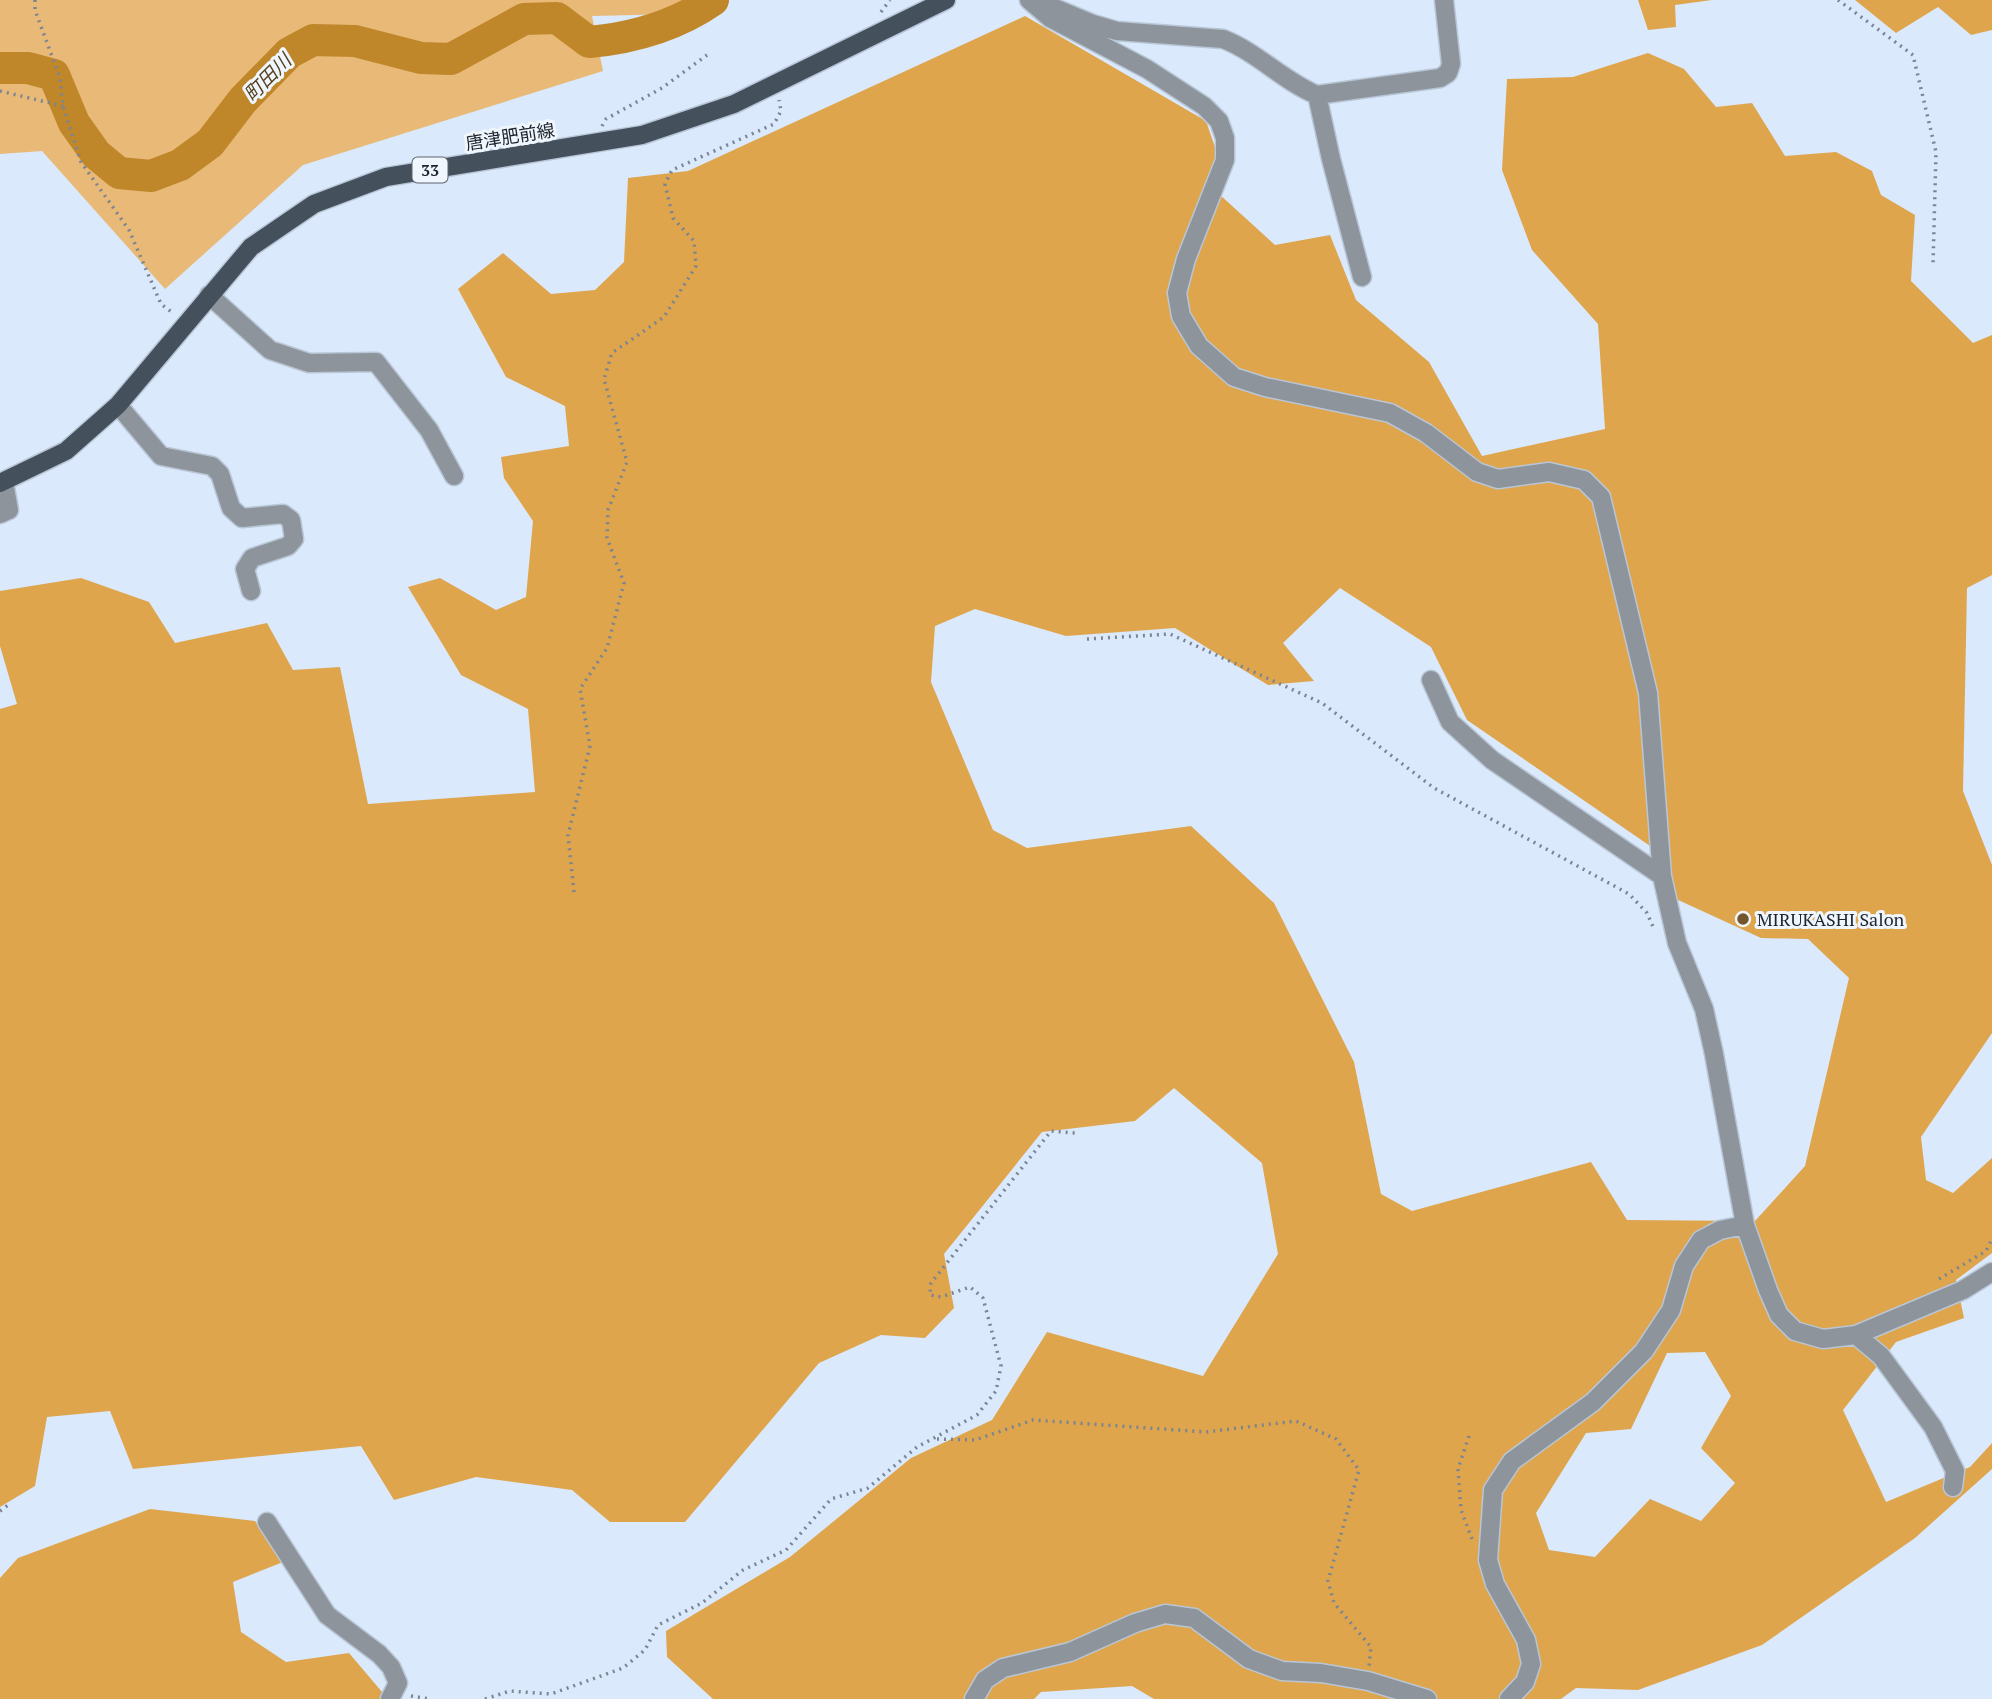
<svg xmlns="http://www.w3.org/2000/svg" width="1992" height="1699" font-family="'PT Serif','Noto Sans JP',serif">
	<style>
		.green { fill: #e8b977 }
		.forest { fill: #dfa54c; fill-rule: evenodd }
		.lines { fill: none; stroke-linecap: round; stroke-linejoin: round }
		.river { stroke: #bf8729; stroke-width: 32 }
		.minor-casing { stroke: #b8c6d6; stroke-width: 21 }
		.major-casing { stroke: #b8c6d6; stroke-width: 21 }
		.path { stroke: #7b8592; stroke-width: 3.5; stroke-dasharray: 2 5; stroke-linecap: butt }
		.minor { stroke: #8e949b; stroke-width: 18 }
		.major { stroke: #45505d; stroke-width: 18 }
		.poi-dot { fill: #74562b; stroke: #eff6fd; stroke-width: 2.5 }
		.labels { text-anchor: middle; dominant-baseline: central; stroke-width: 6; stroke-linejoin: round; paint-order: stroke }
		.shield { fill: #eff6fd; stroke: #5d636a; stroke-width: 2 }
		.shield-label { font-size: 16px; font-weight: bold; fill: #1f242b }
		.street-label { font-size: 18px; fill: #1f242b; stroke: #eff6fd }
		.poi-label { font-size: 18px; fill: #1f242b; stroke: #eff6fd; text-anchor: start }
		.water-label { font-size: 19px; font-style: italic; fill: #573f1a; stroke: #eff6fd }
	</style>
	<rect width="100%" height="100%" fill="#dae9fc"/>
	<path class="green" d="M0,0H690L679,14L592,16L603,71L303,165L165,289L42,151L0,154Z"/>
	<path class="forest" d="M1638,0H1712L1675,5L1676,27L1648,30Z
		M1855,0H1992V30L1971,35L1938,7L1896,33Z
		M1025,16L1206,121L1217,153L1208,184L1275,245L1330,235L1356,300L1429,362L1482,456L1605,429L1598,324L1532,250L1502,170L1507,79L1573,77L1648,53L1684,69L1716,107L1752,103L1785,156L1836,152L1872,171L1881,195L1915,215L1911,281L1973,343L1992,335V575L1967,588L1963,791L1992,865V1033L1921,1137L1926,1180L1953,1193L1992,1158V1253L1956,1280L1964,1318L1896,1342L1843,1410L1886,1502L1970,1467L1992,1443V1469L1915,1538L1762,1645L1638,1690L1576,1688L1561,1699H1154L1132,1686L1041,1692L1034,1699H713L667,1657L666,1631L790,1557L911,1458L992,1420L1047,1332L1203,1376L1278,1254L1262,1163L1174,1088L1135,1121L1042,1132L944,1254L954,1308L925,1338L881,1335L819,1363L685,1522H610L572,1490L476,1477L394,1500L361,1446L133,1469L110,1411L47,1417L35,1486L0,1507V709L17,704L0,646V591L81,578L149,602L175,643L267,623L293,670L340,667L368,804L535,792L528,709L461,675L408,587L440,578L496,610L526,597L533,521L504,478L501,457L569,446L565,406L506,377L458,289L503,253L551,294L595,290L624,262L628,178L688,171ZM1340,588L1431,647L1467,720L1669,859L1676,899L1761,938L1808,939L1849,978L1805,1166L1755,1221L1627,1220L1591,1162L1412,1211L1381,1194L1354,1062L1274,903L1191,826L1027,848L993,830L931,682L935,626L975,609L1066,636L1175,628L1268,685L1314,681L1283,643ZM1705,1352L1731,1396L1701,1448L1735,1483L1701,1521L1650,1499L1595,1557L1549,1550L1536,1513L1586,1433L1631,1429L1667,1353Z
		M150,1509L255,1521L283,1562L233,1582L241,1632L286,1662L349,1653L388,1699H0V1578L18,1558Z"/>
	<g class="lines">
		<path class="river" d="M0,68H28L54,75L74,123L96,154L119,173L151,176L180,165L210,143L243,100L289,53L313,40L355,41L421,58L451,59L524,19L557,18L589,42C633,38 677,25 713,0"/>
		<g class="minor-casing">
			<path id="minor" d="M1029,0L1050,18L1147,69L1204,106L1219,121L1225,138V160L1186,259L1177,293L1181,316L1199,346L1234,377L1265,387L1390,413L1426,433L1477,472L1498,479L1549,472L1584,480L1601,497L1648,693L1662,876L1677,943L1704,1009L1714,1054L1745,1225L1768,1290L1779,1315L1795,1331L1823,1339L1856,1335L1963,1290L1992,1272
				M1045,4L1093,24L1117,31L1223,39C1257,52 1283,81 1317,95L1440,78L1448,73L1451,64L1444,0
				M1317,95L1331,159L1362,277
				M209,295L270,350L309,363L376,362L429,430L454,476
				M118,405L161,456L212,466L220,474L231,508L242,518L283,514L291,520L294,539L288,546L252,558L245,569L251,591
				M0,514L9,510L4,482
				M1431,680L1450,722L1492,760L1662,876
				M1856,1335L1881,1356L1933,1427L1955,1471L1953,1487
				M267,1522L327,1615L379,1654L391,1667L398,1683L390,1699
				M974,1699L985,1680L1003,1668L1070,1652L1135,1623L1165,1614L1194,1618L1249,1659L1282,1671L1321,1673L1368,1681L1427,1699
				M1509,1699L1525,1682L1531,1664L1526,1640L1495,1584L1488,1560L1493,1490L1512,1461L1593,1402L1644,1351L1671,1310L1684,1266L1701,1240L1720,1230L1745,1225"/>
		</g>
		<g class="major-casing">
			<path id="major" d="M0,483L66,451L118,405L251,247L314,204L386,177L642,135L734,104L946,0"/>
		</g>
		<path class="path" d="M35,0V10L60,78L63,106L81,162L129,230L161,304L173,313
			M1838,0L1913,55L1936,152L1933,265
			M881,12L890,0
			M0,91L63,106
			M602,126L606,119L662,88L707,55
			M1087,639L1170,634L1322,703L1434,788L1629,894L1647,913L1654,929
			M574,892L568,835L590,746L580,689L607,648L624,583L607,538L608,510L627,462L604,379L612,353L664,317L696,266L694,241L673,218L665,184L672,170L774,124L781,111L779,100
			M1939,1279L1986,1251L1992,1239
			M1469,1436L1458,1469L1461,1510L1472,1539
			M937,1439L975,1440L1033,1420L1206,1432L1296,1421L1336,1439L1359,1470L1328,1581L1334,1603L1371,1647L1369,1666
			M0,1511L11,1503
			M411,1696L430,1699
			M485,1699L510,1691L551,1694L623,1668L645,1650L658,1625L702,1603L743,1570L786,1550L831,1499L868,1488L917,1447L977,1415L996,1391L1001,1366L983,1298L970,1287L941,1297L930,1295L931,1283L1051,1131L1075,1133"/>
		<use href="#minor" class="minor"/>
		<use href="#major" class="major"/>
	</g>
	<circle class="poi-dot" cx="1743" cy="919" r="7"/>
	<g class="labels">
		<rect class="shield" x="412.5" y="157.5" width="35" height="25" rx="5"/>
		<g class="shield-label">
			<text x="430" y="170">33</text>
		</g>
		<g class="street-label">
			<text transform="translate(510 136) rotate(-9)">唐津肥前線</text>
		</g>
		<g class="poi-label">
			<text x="1757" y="919">MIRUKASHI Salon</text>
		</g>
		<g class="water-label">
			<text transform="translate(267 77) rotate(-45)">町田川</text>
		</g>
	</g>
</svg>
